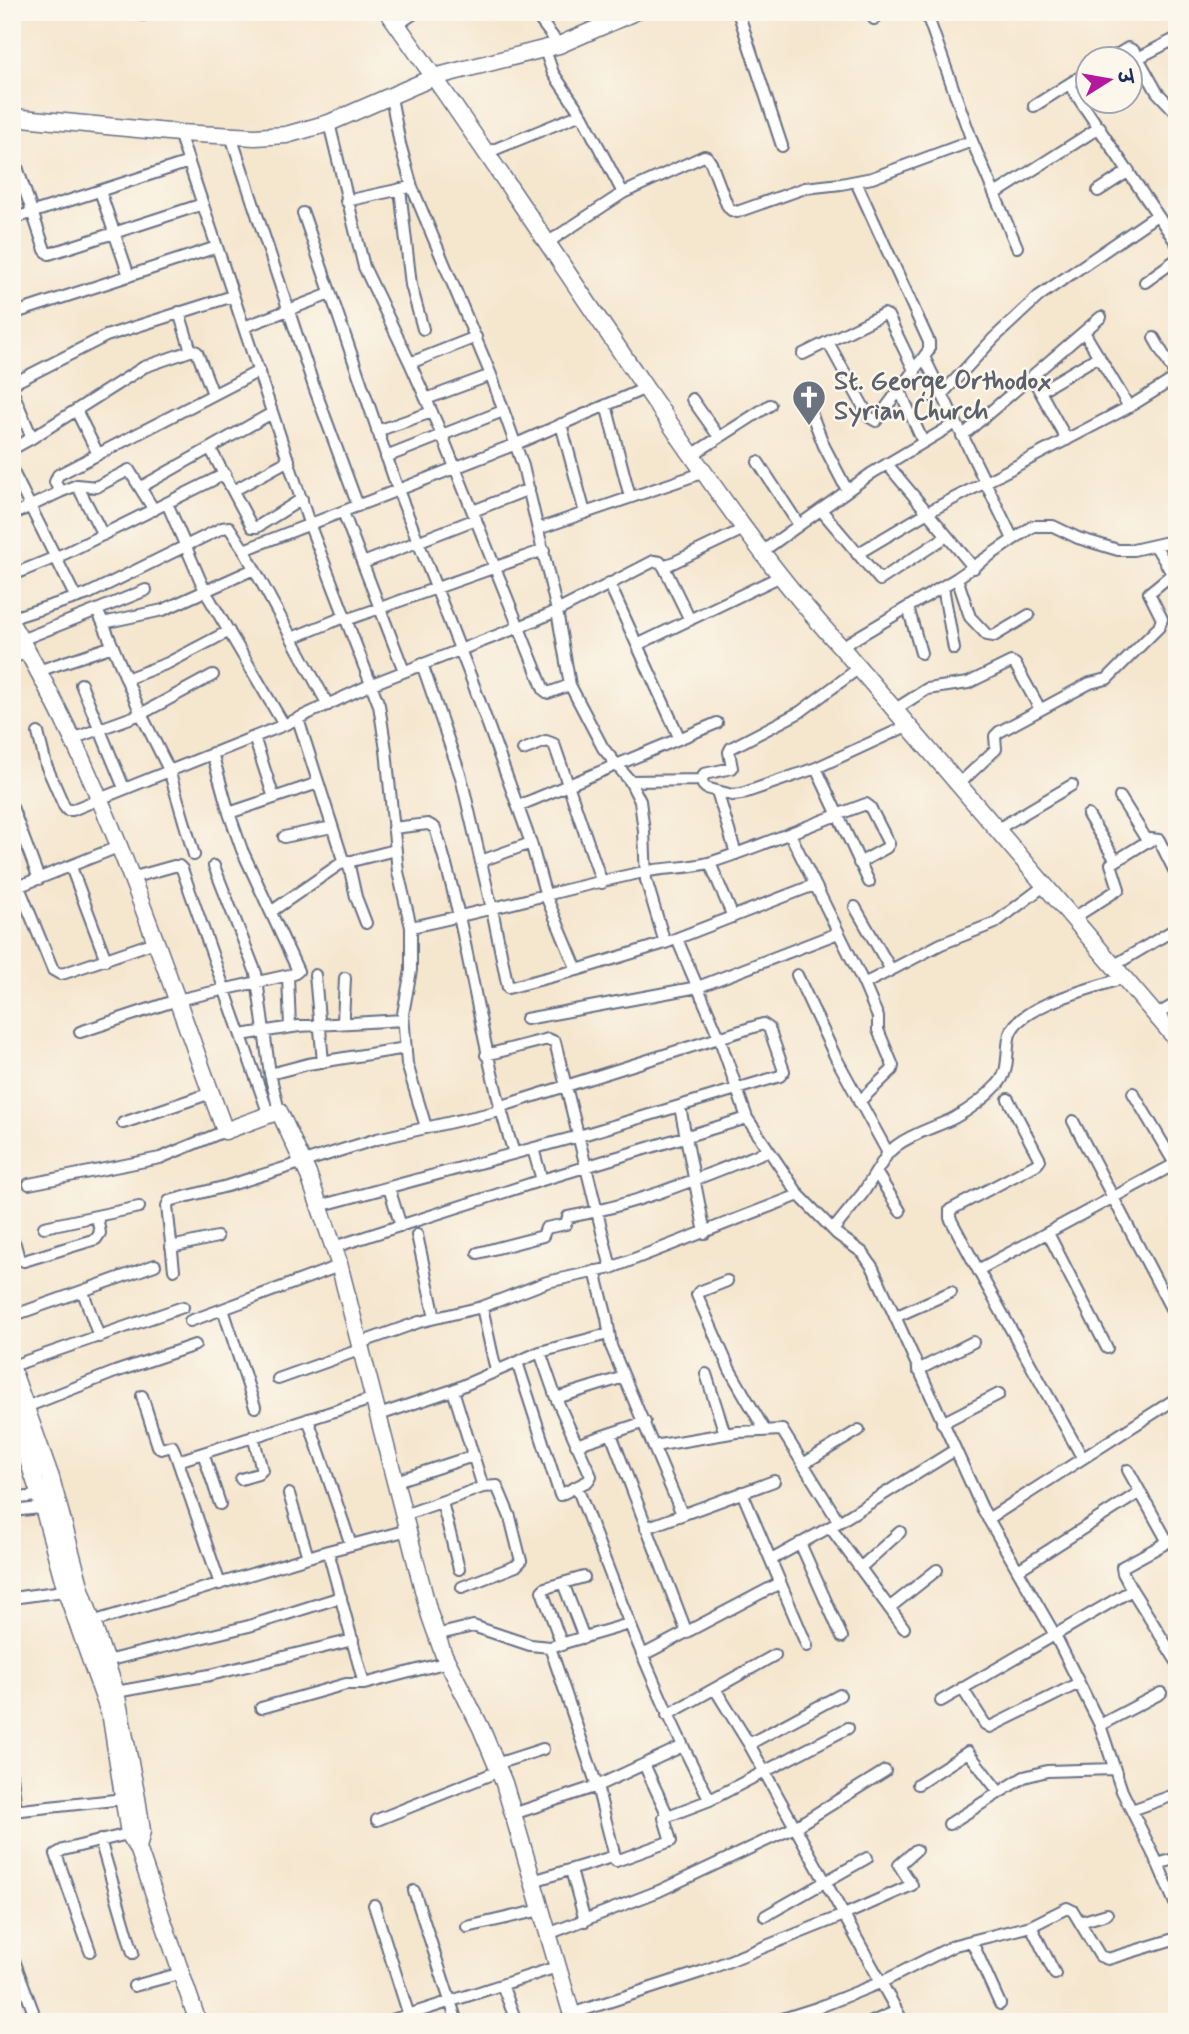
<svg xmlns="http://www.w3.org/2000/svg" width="1189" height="2034" font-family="Mynerve,'Playpen Sans Deva',sans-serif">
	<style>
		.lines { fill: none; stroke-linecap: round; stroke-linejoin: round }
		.street-casing { stroke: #676f85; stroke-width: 14 }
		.secondary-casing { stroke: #676f85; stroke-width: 19 }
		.street { stroke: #fff; stroke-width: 10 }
		.secondary { stroke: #fff; stroke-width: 16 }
		.labels { text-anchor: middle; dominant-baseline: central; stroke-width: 5; stroke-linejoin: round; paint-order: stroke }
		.worship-label { font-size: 26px; font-weight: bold; fill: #5b616d; stroke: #fbf7ec; text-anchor: start }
	</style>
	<rect width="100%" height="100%" fill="#fbf7ec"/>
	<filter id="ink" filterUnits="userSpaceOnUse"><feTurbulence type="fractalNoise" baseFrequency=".0143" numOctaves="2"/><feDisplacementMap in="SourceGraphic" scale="14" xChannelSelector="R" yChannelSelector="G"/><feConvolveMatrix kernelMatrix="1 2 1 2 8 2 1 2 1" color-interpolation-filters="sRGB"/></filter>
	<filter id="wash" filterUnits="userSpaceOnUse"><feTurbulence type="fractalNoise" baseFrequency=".00686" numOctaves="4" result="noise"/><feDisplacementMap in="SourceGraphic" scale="28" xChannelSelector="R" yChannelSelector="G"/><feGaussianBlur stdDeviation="1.57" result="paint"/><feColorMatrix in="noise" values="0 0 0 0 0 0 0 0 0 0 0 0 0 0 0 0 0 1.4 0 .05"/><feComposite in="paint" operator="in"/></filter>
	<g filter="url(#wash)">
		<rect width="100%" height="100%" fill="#f5e6ce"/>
	</g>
	<g filter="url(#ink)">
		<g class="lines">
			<g class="street-casing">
				<path id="street" d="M141,12L143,15
					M534,12L559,45
					M738,12L782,146
					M869,12L874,19
					M926,12L972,141L1017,247
					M397,25L416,12
					M545,50L553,73L583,117L623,193
					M1138,58L1157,92L1175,111
					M1108,60L1128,48L1134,51L1138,58L1177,38
					M1069,84L1177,244
					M391,97L400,144L412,187L491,375L523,466L557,611L570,685L603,748L630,781L640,801L644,831L646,880L665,943
					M1034,106L1088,72
					M329,123L364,267L410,363L442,435L544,690L548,693L570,685
					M179,133L310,526L379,705L386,750L398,872L411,927C489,911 566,888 644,872C666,867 689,869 712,862C764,845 814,823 866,804L870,807L889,844L886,848L859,863
					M231,136L314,387L358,506
					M486,153L581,114
					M12,158L15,161L45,250L49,254L203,204
					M400,189L411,285L423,329
					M100,191L129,276
					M1098,191L1129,171
					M995,194L1100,127
					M346,201L406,188
					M303,213L398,490L470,675L531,843L546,896L577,970
					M12,219L189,162
					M547,243L623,193L704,156L707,157L711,163L727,205L731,210L737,212L805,188L841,184L872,178L972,141
					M1145,282L1177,259
					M12,299L17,312
					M179,312L191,351
					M12,314L217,247
					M244,327L330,294
					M1084,332L1129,407
					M1154,338L1177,378
					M828,342L869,417L876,421L929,350V342L856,182
					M803,354L884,314L888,316L915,372
					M925,359L1013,539
					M410,363L476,337
					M1032,377L1067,440
					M12,384L106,336L233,296
					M12,390L32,438L12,449
					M900,391L923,442
					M1040,391L1099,356
					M942,394L994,338L1039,296L1157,215
					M426,399L491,375
					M692,399L719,437
					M606,405L630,497
					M76,410L98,454
					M810,410L824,446L847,490
					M561,424L585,513
					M377,431L432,412
					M962,436L1101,317
					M32,438L144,367L193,350L197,352L213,394
					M210,448L252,527H257L302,499
					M692,455L770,405
					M386,457L503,411
					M758,462L799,525
					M887,464L974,568
					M12,470L76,598
					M77,485L103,535
					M141,487L272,413
					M233,491L289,460
					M60,492L77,485L96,487L129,470L154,510
					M167,503L205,591L284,725
					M821,510L880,580L947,536
					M473,511L529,489
					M343,512L404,671
					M12,515L60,492L55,482L58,475L259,371
					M538,529L705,472
					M1155,545L1177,582
					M763,551L872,473L956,423
					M857,554L928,512L1129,407L1177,377
					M363,563L476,519
					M664,567L746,528
					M12,575L66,553L225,474
					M957,578L970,617L987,635L994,636L1029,615
					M609,583L679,737
					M943,587L954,649
					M908,607L921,653
					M97,610L146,590
					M12,618L88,594L222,528L229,527L244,550
					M346,620L544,550
					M103,623L141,714L169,770L194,855
					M292,638L344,617
					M21,640L97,610L103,623L163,610L254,569
					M637,645L781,576
					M841,647L957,578L1033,526H1053L1078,538L1118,550H1133L1177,540
					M12,658L28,652
					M422,664L461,777L492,909L508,988L577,970L665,943L814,885
					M38,671L113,646
					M126,679L168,663L229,631
					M81,684L124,788
					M328,705L244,550L516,444L646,388
					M894,710L927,689L968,683L1011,662L1015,664L1040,709
					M298,719L344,863
					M38,733L46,765L64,806L67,810H72L284,725L372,684L519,627L557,611L654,561L660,562L664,567L690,620
					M254,737L274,798
					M72,739L141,714L213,675
					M523,750L546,741L554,744L602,883
					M816,768L869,882
					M702,780L704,774L732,768L729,752L731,748L800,712L859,668
					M630,781L702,780L703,785L706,788L732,795L741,794L816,768L907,726
					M958,785L996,749L995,736L999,732L1090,683L1107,679L1159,627L1162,619L1149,593L1172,574
					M717,791L736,854
					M1120,797L1148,842
					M518,806L717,723
					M12,807L39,879
					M229,813L318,783
					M1088,815L1116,861
					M393,828L428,824L435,828C470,934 479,1047 514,1153
					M996,830L1072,785
					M790,834L864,984L878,1017V1030L893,1066L892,1070L859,1102
					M284,837L332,827
					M348,861L356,897L366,923
					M481,861L531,843
					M710,863L733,917
					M214,866L256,973L270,1074L279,1111
					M71,867L106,960
					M131,878L174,866H179L182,869L269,1115
					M19,887L53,970L60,974L65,973L155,942
					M12,889L118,847
					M855,907L891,970
					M272,911L340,864L395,850
					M1072,919L1119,889L1111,864L1151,839L1159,840L1177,876
					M411,927V970L403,1014L407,1064L426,1127
					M677,939L719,1037L747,1118L799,1195L837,1234L863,1253L873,1268L982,1508L1055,1635L1100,1725L1122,1791L1158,1864L1177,1908
					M1113,966L1177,928
					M315,975L323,1062
					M797,975L835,1056L888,1153
					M288,976L290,1027
					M864,984L941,944L995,923L1044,886
					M1156,1015L1177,1003
					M526,1019L698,987L838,933
					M343,1023L345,978
					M80,1032L177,1000L294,974L298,971L242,850L229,813L212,753
					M241,1035L299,1026L403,1020
					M486,1055L548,1039L555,1042L611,1268
					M270,1074L308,1064L406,1048
					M1133,1093L1175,1164
					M680,1107L705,1233
					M1073,1121L1177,1320
					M123,1123L211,1093
					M533,1149L542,1180
					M876,1172L900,1211
					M29,1184L160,1158L225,1131
					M389,1188L401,1226
					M319,1206L579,1136L780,1076L784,1071L769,1028L763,1024L499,1107
					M44,1227L139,1207
					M833,1230L863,1193L888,1153L896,1146C913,1133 934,1128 954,1118C969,1110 985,1098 997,1085C1011,1071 1005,1052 1010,1034C1020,1004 1096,988 1123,978
					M1048,1233L1107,1348
					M417,1235L435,1318
					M12,1244H15L19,1259L24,1261L96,1239L100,1233L97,1216
					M171,1247L217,1237
					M334,1247L542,1180L747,1118
					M478,1253L543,1236L546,1228L566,1224L568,1217C636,1205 702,1177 767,1151
					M174,1270L167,1206L169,1201L227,1186L377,1139L500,1111
					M978,1270L950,1218V1210L1037,1164L1040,1160L1008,1099
					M595,1271L607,1318L611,1346L682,1514
					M727,1281L699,1292L697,1295L730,1370L764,1429
					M83,1292L99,1337
					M482,1307L496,1371
					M12,1316L155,1265
					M895,1317L951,1292
					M190,1321L223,1309
					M360,1343L419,1322L482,1307L547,1282L611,1268L799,1195
					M517,1362L560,1495L588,1481L591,1476L556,1398L540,1352
					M12,1366L183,1307
					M918,1370L973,1342
					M706,1374L725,1434
					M278,1379L362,1349
					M453,1390L483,1487
					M142,1396L158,1446L161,1449L172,1446L174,1450L220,1584
					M556,1398L624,1377
					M26,1407L115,1372L195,1345
					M255,1407L223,1309L339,1266
					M379,1415L453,1390L540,1352L608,1334
					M308,1419L351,1545
					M942,1423L999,1394
					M611,1434L687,1633
					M576,1445L645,1422
					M654,1446L737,1432L782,1430L839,1522
					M203,1453L220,1504
					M1082,1457L978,1270L1177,1163
					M178,1461L375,1398
					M803,1464L859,1430
					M1128,1470L1168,1542
					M241,1479L258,1474L262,1470L253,1436
					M396,1481L473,1456
					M577,1487C617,1593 657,1699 710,1800
					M742,1492L807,1646
					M289,1494L308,1557
					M12,1499L44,1495
					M442,1502L459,1569
					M12,1511L49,1507
					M404,1515L483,1487L497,1486L510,1517L521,1561L516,1566L462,1587
					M988,1519L1177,1398
					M830,1527L904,1628
					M646,1528L774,1481
					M800,1543L842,1637
					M328,1551L364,1684
					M771,1560L839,1522L955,1450
					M860,1568L900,1532
					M1018,1570L1140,1492
					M563,1583L584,1638
					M1132,1590L1123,1573L1122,1567L1177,1537
					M12,1598L71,1590
					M889,1608L937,1570
					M92,1622L328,1551L408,1530
					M436,1635L473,1626L530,1645L550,1647L629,1624
					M562,1645L542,1591L545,1588L584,1577
					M550,1647L597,1786L616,1861L671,1841L664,1818L668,1816
					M643,1655L780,1583
					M106,1661L249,1626L341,1597
					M962,1688L985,1724L990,1727L1079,1683
					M715,1689L749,1744L903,2022
					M116,1692L210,1675L353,1640
					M941,1701L1132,1590L1177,1662
					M261,1708L346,1684H364L448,1662
					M667,1715L775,1655
					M1100,1725L1161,1693
					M749,1744L840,1695
					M496,1764L543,1749
					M644,1764L668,1816L710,1800L848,1728
					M12,1776L16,1810
					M918,1784L968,1752L999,1792
					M1132,1810L1174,1795
					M12,1811L124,1799
					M513,1814L597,1786L683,1746
					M377,1820L499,1771
					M949,1824L1024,1777L1047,1771L1114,1769
					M100,1840L133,1953
					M1158,1864L1177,1858
					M571,1870L585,1921
					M533,1881L615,1856
					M414,1891L457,2022
					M374,1905L411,2022
					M765,1916L867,1858
					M1080,1922L1107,1914
					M1031,1926L1055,1974
					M467,1927L541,1910
					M548,1934L659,1891L795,1827L885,1771
					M972,1942L1000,2004
					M90,1951L56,1854L63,1850L136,1832
					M12,1955L33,2011V2019L28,2022
					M502,1985L515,2018
					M134,1986L182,1973
					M571,2014L704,1971L844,1915L912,1885L899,1865L916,1850
					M386,2022L557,1967
					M773,2022L817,2008L882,1982L955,1945L1031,1926L1067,1908L1073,1911L1100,1956L1108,1959L1177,1938
					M872,2022L897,2011"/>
			</g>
			<g class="secondary-casing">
				<path id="secondary" d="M388,12C475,133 556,257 640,380C702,470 767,567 841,647L1177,1040
					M12,117L179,133L255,137L286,135L329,123L434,77L559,45L635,12
					M12,625C106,782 161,960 225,1131L279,1111L309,1176L338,1260L429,1613L443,1653L481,1728L504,1783L574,2022
					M12,1369L51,1478L81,1589L116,1692L137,1798L142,1831L138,1848
					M12,1412L40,1496L66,1591L111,1718L129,1834L138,1848L198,2022"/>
			</g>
			<use href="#street" class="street"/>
			<use href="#secondary" class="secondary"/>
		</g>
	</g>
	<defs>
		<g id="church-pin" transform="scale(1.75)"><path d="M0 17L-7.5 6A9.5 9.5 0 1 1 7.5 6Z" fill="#6b7280" stroke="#fbf7ec"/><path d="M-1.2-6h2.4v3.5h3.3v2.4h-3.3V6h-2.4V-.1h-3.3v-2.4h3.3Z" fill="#fff"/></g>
	</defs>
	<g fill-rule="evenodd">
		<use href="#church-pin" x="809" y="397"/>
	</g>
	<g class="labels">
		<g class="worship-label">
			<text x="834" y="382">St. George Orthodox<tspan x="834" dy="30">Syrian Church</tspan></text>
		</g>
	</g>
	<rect width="1189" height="2034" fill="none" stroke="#fbf7ec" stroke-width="42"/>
	<g transform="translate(1109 80) rotate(79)"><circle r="33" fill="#fbf7ec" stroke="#a1a7b3" stroke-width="2"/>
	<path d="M0-5L12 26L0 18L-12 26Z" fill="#b5179e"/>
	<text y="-10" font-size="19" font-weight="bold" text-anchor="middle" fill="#1b2f5e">उ</text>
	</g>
</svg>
